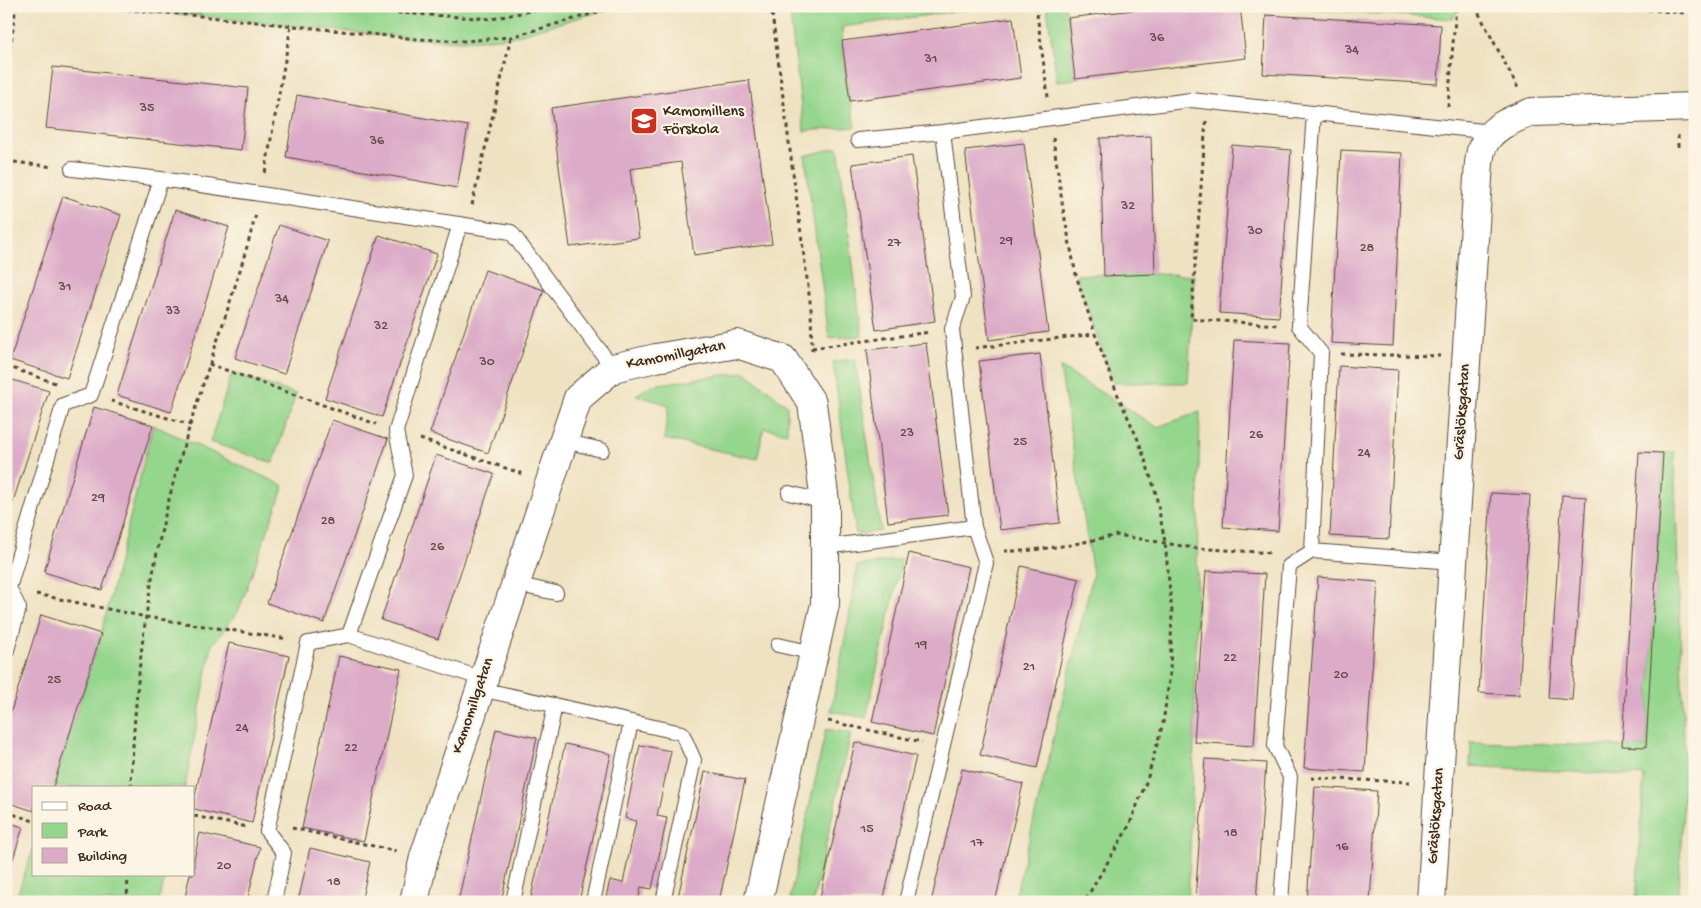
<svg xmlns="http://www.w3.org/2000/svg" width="1701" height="908" font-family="'Gochi Hand',sans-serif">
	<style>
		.green { fill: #95d68d; stroke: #688056 }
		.forest { fill: #78b778; stroke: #5a704b }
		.building { fill: #dcabc8 }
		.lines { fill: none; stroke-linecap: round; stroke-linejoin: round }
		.service-casing { stroke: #564637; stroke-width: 16 }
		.minor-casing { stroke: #564637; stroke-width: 30 }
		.path { stroke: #564637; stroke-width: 3; stroke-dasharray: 4 4; stroke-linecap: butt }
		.service { stroke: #fff; stroke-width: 14 }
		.minor { stroke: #fff; stroke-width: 28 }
		.labels { text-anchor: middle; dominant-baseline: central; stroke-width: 4.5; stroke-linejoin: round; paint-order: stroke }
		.number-label { font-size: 14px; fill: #634a48 }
		.poi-label { font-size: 16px; fill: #3b2a1e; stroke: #fcf5e5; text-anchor: start }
		.street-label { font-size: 16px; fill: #3b2a1e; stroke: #fcf5e5 }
	</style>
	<rect width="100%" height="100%" fill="#fcf5e5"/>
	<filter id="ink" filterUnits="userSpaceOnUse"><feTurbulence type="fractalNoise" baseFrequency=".02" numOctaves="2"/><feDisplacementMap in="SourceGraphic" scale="10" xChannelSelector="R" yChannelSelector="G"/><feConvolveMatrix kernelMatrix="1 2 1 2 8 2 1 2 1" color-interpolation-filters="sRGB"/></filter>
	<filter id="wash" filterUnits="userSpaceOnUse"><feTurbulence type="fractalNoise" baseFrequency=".0096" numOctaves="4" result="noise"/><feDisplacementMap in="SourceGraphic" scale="20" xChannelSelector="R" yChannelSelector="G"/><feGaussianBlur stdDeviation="1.12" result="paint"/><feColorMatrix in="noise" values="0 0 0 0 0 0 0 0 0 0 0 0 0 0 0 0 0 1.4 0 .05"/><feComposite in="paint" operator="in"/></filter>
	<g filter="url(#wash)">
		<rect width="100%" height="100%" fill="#efe2c2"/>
		<path class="green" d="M87,6H619L511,37L465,41L417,39L200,16Z
			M789,6H995L842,27C842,61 849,94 855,127L804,131Z
			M1047,6H1065L1068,18L1075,79L1057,82Z
			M1270,6H1455L1458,8L1453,19Z
			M838,147L862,336L829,338L805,156Z
			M1155,274L1194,275L1188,383H1113L1076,275Z
			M855,359L881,531L856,534L833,362Z
			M1060,367L1157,427L1200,412L1194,742L1188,902H1014L1093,574Z
			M745,372L787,405V433L764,428L757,459L664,439L669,405L636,395L652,385Z
			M232,373L296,394L273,463L210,442Z
			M153,425L284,486L238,612L212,645L185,787H53L101,634Z
			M1674,452L1685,769L1678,902H1636L1644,776L1470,766L1471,742L1646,747L1663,453Z
			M902,559L866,718L831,711L853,596L857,566Z
			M826,729L851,733L813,902H801L790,898Z
			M34,846V874H166L159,902H15Z"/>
		<path class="forest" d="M87,6H202L200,16Z"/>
		<g id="blocks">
			<path class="building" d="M1166,6H1240L1246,58L1075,79L1068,18Z
				M1266,15L1441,25L1438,84L1263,74Z
				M1013,18L1021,78L850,101L842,41Z
				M53,67L248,88L241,150L46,128Z
				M749,80L772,244L694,255L681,162L630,169L639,238L570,247L551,108Z
				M297,95L468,126L457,188L286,157Z
				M1151,136L1155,274L1104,276L1100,138Z
				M1024,143L1048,332L989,340L965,150Z
				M1232,145L1291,150L1279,317L1219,313Z
				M1341,150L1402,153L1393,346L1331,343Z
				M912,156L935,321L876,330L852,164Z
				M63,196L121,215L67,378L10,360Z
				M175,210L229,227L171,412L117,395Z
				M279,225L328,241L284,374L235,358Z
				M379,235L437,254L382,417L325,398Z
				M485,270L544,290L488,453L430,433Z
				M1234,340L1290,343L1278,531L1223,527Z
				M926,343L948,515L888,522L867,350Z
				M1040,354L1060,523L1000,530L979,361Z
				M1339,366L1398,370L1389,539L1330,536Z
				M6,378L49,391L7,520H6Z
				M94,407L153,425L102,590L44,572Z
				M332,420L388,439L324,623L267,603Z
				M1639,452L1663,453L1646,747L1622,746Z
				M436,455L494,474L438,639L381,620Z
				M1491,493L1530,495L1519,695L1479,693Z
				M1562,495L1586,497L1572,700L1549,698Z
				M909,553L969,567L933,736L872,722Z
				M1021,566L1079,579L1037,768L980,755Z
				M1206,571L1265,574L1254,746L1194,742Z
				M1318,577L1378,582L1365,772L1304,768Z
				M41,615L101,634L53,787H34V811L6,802V727Z
				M229,643L289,656L252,823L194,809V800Z
				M339,656L401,669L364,841L302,828Z
				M496,729L537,738L501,902H458Z
				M855,742L916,756L883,902H819Z
				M565,744L611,754L579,902H530Z
				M640,745L671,751L657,816L667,818L652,889L641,887L638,902H605L610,880L623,883L636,821L625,818Z
				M1205,759L1266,763L1256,902H1195Z
				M962,769L1023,784L995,902H931Z
				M705,772L745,780L719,902H677Z
				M1315,787L1377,791L1370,902H1307Z
				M6,822L23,827L7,878L6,877Z
				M200,833L260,847L247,902H184L190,874H194V859Z
				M310,848L370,862L361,902H298Z"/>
		</g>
	</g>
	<g filter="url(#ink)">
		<use href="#blocks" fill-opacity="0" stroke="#564637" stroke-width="1"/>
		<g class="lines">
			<g class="service-casing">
				<path id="service" d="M858,140L943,132L1191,100L1492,132
					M72,169L161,179L511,232L613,368
					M564,441L602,450
					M789,493L825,502
					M825,547L974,527
					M1312,551L1453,562
					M515,584L556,593
					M349,635L483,679
					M778,645L814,653
					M6,653L19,608L9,588L63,405L91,395L161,179
					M480,689L682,733L694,760L663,902
					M274,902L284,853L267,831L308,643L349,635L405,475L396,431L460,224
					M513,902L555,705
					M593,902L631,722
					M906,902L986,563L974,527L952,329L963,297L943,132
					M1281,902L1290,777L1275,746L1289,566L1312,551L1321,353L1299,326L1314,113"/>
			</g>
			<g class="minor-casing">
				<path id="minor" d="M414,902L424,857L578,398L613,368L656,358L737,344L783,359L812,403L825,502V604L758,902
					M1431,902L1479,163C1480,159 1480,152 1482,148C1490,127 1513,119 1532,112L1695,107"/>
			</g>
			<path class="path" d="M87,6L200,16L417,39L465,41L511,37L619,6
				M383,6L398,13L492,19L553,6
				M771,6L811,309L812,351
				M1036,6L1048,97
				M1475,6L1518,88
				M1608,6L1684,13
				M6,80L16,6
				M1448,107L1456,6
				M1206,121L1191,319L1279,325
				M1678,135V147
				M1053,138L1063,209L1076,275L1095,334L1117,393L1139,442L1155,490L1165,542L1172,612L1170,674L1163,723L1147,780L1129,826L1084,902
				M6,161L53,167
				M265,173L291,26
				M472,205L511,37
				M812,348L930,332
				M975,348L1095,334
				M1341,354L1440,356
				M209,364L376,424
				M6,366L58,384
				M111,401L191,425
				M420,439L523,474
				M1004,551H1025L1070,545L1117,535L1194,548L1272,553
				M36,594L146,617L288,639
				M828,721L922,742
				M1311,778L1410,782
				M131,787C135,683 147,577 175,477C199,388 233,302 256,214
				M6,812L34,821
				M194,816L247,827
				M292,828L396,851
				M127,902L128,874"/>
			<use href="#service" class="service"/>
			<use href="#minor" class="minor"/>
		</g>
	</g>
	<defs>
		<g id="school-square" transform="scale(1.4375)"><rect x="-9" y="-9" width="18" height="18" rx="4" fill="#c8321e" stroke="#fcf5e5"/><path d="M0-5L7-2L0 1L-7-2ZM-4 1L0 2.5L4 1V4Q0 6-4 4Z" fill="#fff"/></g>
	</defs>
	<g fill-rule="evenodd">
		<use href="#school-square" x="644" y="121"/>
	</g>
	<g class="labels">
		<g class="number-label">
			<text x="1157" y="38">36</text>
			<text x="1352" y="50">34</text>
			<text x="931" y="59">31</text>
			<text x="147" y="108">35</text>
			<text x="377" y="141">36</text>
			<text x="1128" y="206">32</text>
			<text x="1255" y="231">30</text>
			<text x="1006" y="241">29</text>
			<text x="894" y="243">27</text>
			<text x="1367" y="248">28</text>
			<text x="65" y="287">31</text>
			<text x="282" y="299">34</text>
			<text x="173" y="311">33</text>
			<text x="381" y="326">32</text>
			<text x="487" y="362">30</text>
			<text x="907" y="433">23</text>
			<text x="1256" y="435">26</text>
			<text x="1020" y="442">25</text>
			<text x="1364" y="453">24</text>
			<text x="98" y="498">29</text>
			<text x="328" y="521">28</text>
			<text x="437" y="547">26</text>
			<text x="921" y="645">19</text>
			<text x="1230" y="658">22</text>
			<text x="1029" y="667">21</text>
			<text x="1341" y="675">20</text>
			<text x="54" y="680">25</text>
			<text x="242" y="728">24</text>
			<text x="351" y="748">22</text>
			<text x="867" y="829">15</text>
			<text x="1231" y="833">18</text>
			<text x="977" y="843">17</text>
			<text x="1342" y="847">16</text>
			<text x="224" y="866">20</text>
			<text x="334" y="882">18</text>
		</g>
		<g class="poi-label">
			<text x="663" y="112">Kamomillens<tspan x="663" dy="18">Förskola</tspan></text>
		</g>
		<g class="street-label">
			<text transform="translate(676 356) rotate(-11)">Kamomillgatan</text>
			<text transform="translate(1463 412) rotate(-86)">Gräslöksgatan</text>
			<text transform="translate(474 706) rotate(-71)">Kamomillgatan</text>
			<text transform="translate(1437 816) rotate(-86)">Gräslöksgatan</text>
		</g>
	</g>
	<rect width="1701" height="908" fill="none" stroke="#fcf5e5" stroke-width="25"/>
	<rect x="32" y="786" width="162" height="90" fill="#fcf5e5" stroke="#afa495"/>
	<rect x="42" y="802" width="25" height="8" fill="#ffffff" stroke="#afa495"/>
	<text x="78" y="810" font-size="15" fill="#3b2a1e">Road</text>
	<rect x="42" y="823" width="25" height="15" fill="#95d68d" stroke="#afa495"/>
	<text x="78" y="836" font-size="15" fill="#3b2a1e">Park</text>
	<rect x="42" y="848" width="25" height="15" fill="#dcabc8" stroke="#afa495"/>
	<text x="78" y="860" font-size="15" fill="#3b2a1e">Building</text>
</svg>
